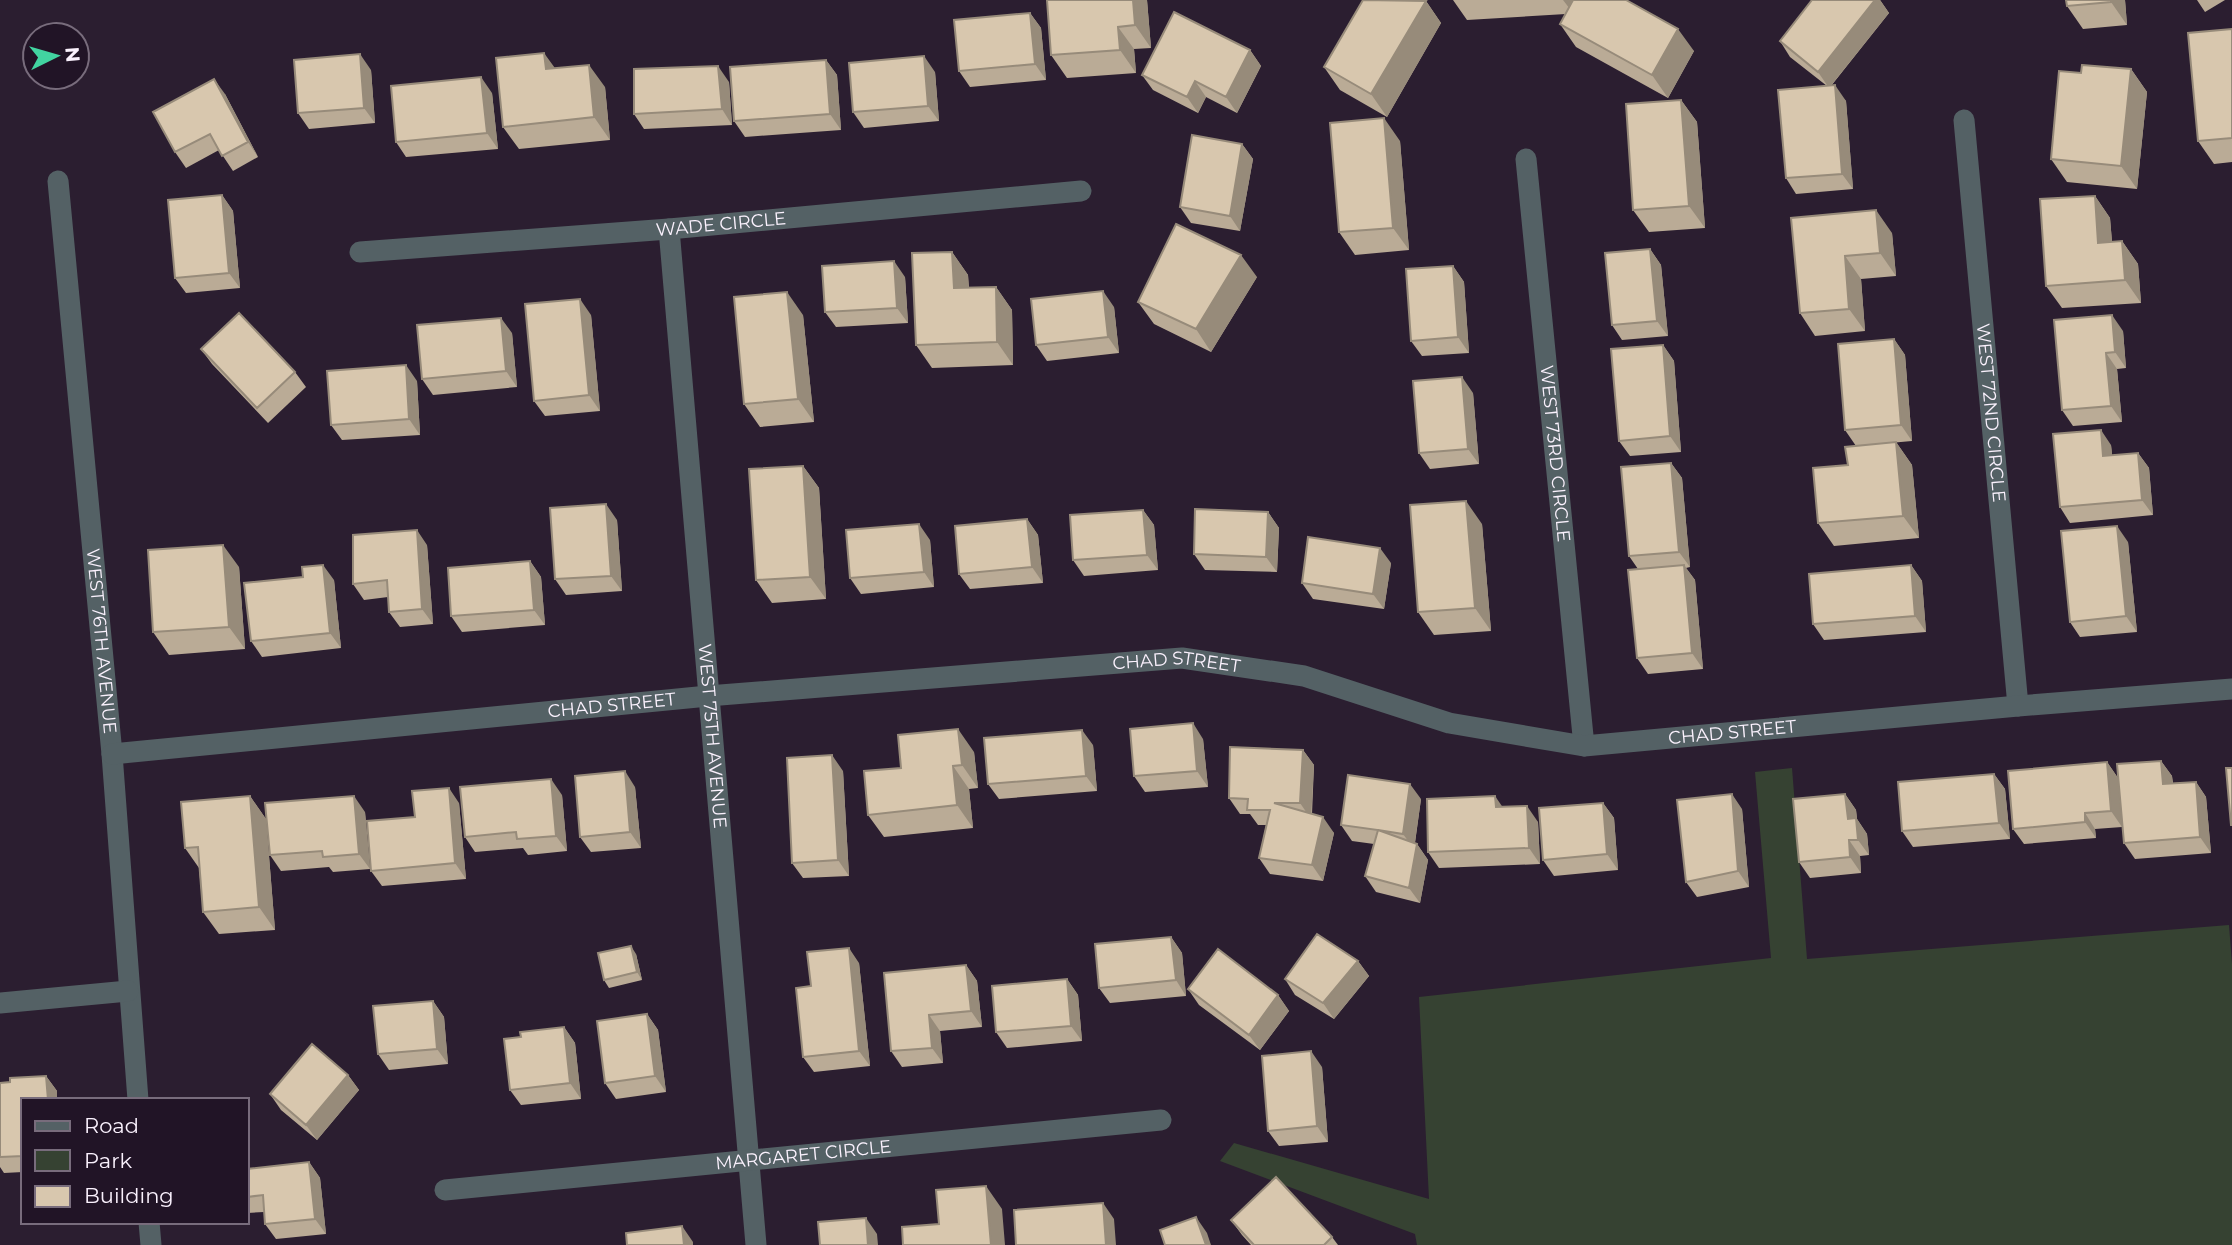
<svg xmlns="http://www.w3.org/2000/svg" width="2232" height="1245" font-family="Montserrat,sans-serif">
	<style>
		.green { fill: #364232 }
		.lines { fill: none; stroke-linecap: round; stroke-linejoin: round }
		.street { stroke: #546165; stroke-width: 21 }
		.wall { fill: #baab96 }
		.shaded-wall { fill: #978b7a }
		.building { fill: #d8c7ae; stroke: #978b7a; stroke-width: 2 }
		.labels { text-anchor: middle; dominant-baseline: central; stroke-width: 7; stroke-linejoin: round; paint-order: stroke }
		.street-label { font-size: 18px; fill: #faf1fd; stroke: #211426 }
	</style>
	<rect width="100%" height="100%" fill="#2b1e30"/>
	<path class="green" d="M1792,768L1807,959L2229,925L2232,964V1245H1417L1415,1234L1220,1161L1234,1143L1429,1199L1419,997L1771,958L1755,772Z"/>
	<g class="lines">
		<g class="street">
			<path id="s1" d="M1964,120L2018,706"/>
			<path id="s2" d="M1526,159L1584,746"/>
			<path id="s3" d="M58,181L112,754L138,1100"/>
			<path id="s4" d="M669,229L756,1245"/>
			<path id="s5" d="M360,252L669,229L1081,191"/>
			<path id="s6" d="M112,754L708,696L1182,658L1304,676L1449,723L1584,746L2018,706L2232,689"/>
			<path d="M0,1003L128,991"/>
			<path id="s7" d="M445,1190L1161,1120"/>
			<path d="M149,1222L151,1245"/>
		</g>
	</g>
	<path class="wall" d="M1047,0H1147L1151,48L1134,49L1136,73L1067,78L1051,55Z
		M1453,0H1572V2L1694,51L1668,98L1576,47L1560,24L1566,14L1467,20Z
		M1812,0H1880L1889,13L1831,86L1846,101L1853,189L1796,194L1786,178L1827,86L1790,57L1780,41Z
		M2125,0L2127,25L2083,29L2067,6Z
		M2197,0H2225L2205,12Z
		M1426,1L1441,23L1387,117L1340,90L1324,67Z
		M1030,13L1041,28L1046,80L970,87L959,71Z
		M2232,29V162L2214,164L2198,141Z
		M1250,50L1261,66L1237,113L1206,97L1198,113L1153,90L1142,75Z
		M826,60L837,75L841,130L745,137L734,121Z
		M2131,69L2147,92L2137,189L2067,182L2051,159L2081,73Z
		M371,70L375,123L309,129L298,113Z
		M935,72L939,121L864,128L853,112Z
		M729,82L732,125L644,129L634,114Z
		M605,87L610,140L519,149L503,127Z
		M492,93L498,149L406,157L396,142Z
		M225,94L258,157L233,171L219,150L186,168L175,152Z
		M1681,100L1697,122L1705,228L1649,232L1633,210Z
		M1400,141L1409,250L1355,255L1339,232Z
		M1242,144L1253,159L1240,231L1191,223L1180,207Z
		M222,195L233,211L240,288L186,293L175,278Z
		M2095,196L2110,218L2112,242L2122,241L2138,264L2141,303L2062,308L2046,286Z
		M1791,218L1892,233L1896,276L1861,279L1865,331L1815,336L1800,313Z
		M1650,249L1661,265L1668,336L1622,340L1612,325Z
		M952,252L968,275L969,288L996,287L1012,310L1013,365L932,368L916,345Z
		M1453,266L1464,282L1469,353L1422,356L1411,341Z
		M905,277L908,323L836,327L825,312Z
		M1257,277L1211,352L1154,324L1138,302Z
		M1114,307L1119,353L1047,361L1036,345Z
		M591,315L600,411L545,416L534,401Z
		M803,315L814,422L760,427L744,404Z
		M2123,331L2126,368L2117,369L2122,422L2073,426L2062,410Z
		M512,333L517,387L433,395L422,379Z
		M1894,339L1905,355L1912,441L1856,446L1845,430Z
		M1663,345L1674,361L1681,452L1630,456L1619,441Z
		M201,349L295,372L306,387L268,423L212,364Z
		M417,381L420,435L342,440L331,425Z
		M1473,393L1479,464L1430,469L1419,453Z
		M1896,442L1912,465L1919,538L1834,546L1818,523L1848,465Z
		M2111,445L2112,455L2138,453L2149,468L2153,515L2070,523L2060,507Z
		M1671,463L1682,478L1690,567L1686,568L1695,580L1703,669L1648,674L1637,658L1638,569L1629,556Z
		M803,466L819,488L826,599L772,603L756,580Z
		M1143,510L1154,525L1158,570L1084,576L1073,560Z
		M1268,512L1279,528L1277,572L1205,570L1194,554Z
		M1027,519L1038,535L1043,583L970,589L959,574Z
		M617,520L622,591L566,595L555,579Z
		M1482,524L1491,631L1434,635L1418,612Z
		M930,540L934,587L861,594L850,578Z
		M2128,542L2137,632L2080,637L2070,622Z
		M427,545L433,624L400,627L389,612L388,597L364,600L353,584Z
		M530,561L541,577L545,625L462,632L451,616Z
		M1391,563L1384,609L1313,599L1302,583Z
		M1911,565L1922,581L1926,632L1824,640L1813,624Z
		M239,567L245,649L169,655L153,632Z
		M334,580L341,648L262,657L251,641Z
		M1203,739L1208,787L1145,792L1134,776Z
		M1093,745L1097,791L999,799L988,784Z
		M1303,750L1314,765L1312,814L1334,833L1323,881L1270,874L1259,858L1266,825H1258L1250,814H1240L1229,798Z
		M974,752L978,788L969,789L973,828L884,837L868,815L901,768Z
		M2161,761L2172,776L2173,783L2196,782L2206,797L2211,853L2135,859L2124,843Z
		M2107,762L2118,778L2122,827L2095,829L2096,838L2024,844L2013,829Z
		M843,771L849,876L803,878L792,863Z
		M1994,774L2005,789L2010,839L1913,847L1902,831Z
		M635,787L641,848L591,852L580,837Z
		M1845,794L1856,810L1857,819L1867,834L1869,855L1860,856L1861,873L1810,878L1799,862Z
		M562,795L567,851L528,855L523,848L475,852L465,837Z
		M250,796L266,819L275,930L219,934L203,912L199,868L185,848Z
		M1421,799L1415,843L1417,844L1428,860L1420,903L1376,892L1365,876L1374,844L1352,841L1341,825Z
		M459,803L466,879L382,886L371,871L415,817Z
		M1603,803L1614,818L1618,870L1554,876L1543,860Z
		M1503,807L1538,822L1540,864L1439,868L1428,852Z
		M1742,809L1749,887L1697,897L1686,882Z
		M365,812L370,869L333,872L329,867L281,871L270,855Z
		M1171,937L1182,953L1186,996L1110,1003L1099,988Z
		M636,954L642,980L609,988L604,980Z
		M1358,961L1369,976L1334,1019L1295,995L1285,979Z
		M859,963L870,1066L814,1072L803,1057L811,986Z
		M966,965L977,981L982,1027L940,1031L943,1063L902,1067L891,1051Z
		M1067,979L1078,995L1082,1041L1007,1048L996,1032Z
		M1188,989L1278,995L1289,1011L1260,1050L1199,1005Z
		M433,1001L444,1017L448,1064L389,1070L378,1054Z
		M647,1014L658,1030L666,1092L616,1099L605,1083Z
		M564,1027L575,1043L581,1099L521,1105L510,1090L521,1037Z
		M1322,1067L1328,1142L1279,1146L1268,1131Z
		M348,1075L359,1090L317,1140L281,1110L270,1094Z
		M46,1076L57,1091V1100H23V1172L4,1173L0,1167V1083L10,1082Z
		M309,1162L320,1178L326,1234L276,1239L265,1224L264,1212L247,1213V1169Z
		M1231,1220L1332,1237L1338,1245H1251L1242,1235Z"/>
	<path class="shaded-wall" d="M1133,0H1147L1151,48L1135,25Z
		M1563,0H1572L1573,13Z
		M1875,0H1880L1889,13L1829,88L1818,72Z
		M2111,0H2125L2127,25L2111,2Z
		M1426,1L1441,23L1387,117L1371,94Z
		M1030,13L1041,28L1046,80L1035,64Z
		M1118,27L1134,49L1136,73L1120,50Z
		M1678,29L1694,51L1668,98L1652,75Z
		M1250,50L1261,66L1237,113L1226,97Z
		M544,53L560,75L546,69Z
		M360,54L371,70L375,123L364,108Z
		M924,56L935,72L939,121L928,106Z
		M826,60L837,75L841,130L830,114Z
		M589,65L605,87L610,140L594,117Z
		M718,66L729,82L732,125L722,109Z
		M2131,69L2147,92L2137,189L2121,166Z
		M481,77L492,93L498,149L487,133Z
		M214,79L225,94L258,157L248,142Z
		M1195,81L1206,97L1198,113L1187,97Z
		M1835,85L1846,101L1853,189L1842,174Z
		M1681,100L1697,122L1705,228L1689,206Z
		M1384,118L1400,141L1409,250L1393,228Z
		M1242,144L1253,159L1240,231L1230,216Z
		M222,195L233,211L240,288L229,273Z
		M2095,196L2110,218L2114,265L2098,243Z
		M1876,210L1892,233L1896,276L1880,253Z
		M2122,241L2138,264L2141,303L2125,280Z
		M1650,249L1661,265L1668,336L1657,321Z
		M952,252L968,275L970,311L954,288Z
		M1241,255L1257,277L1211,352L1196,329Z
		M1845,256L1861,279L1865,331L1849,309Z
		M894,261L905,277L908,323L897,308Z
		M1453,266L1464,282L1469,353L1458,337Z
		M996,287L1012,310L1013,365L997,342Z
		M1103,291L1114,307L1119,353L1108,337Z
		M787,292L803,315L814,422L798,399Z
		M580,299L591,315L600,411L589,395Z
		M2112,315L2123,331L2126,368L2115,352Z
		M501,318L512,333L517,387L506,371Z
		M1894,339L1905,355L1912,441L1901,425Z
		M1663,345L1674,361L1681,452L1670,436Z
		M2106,353L2117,369L2122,422L2111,406Z
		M406,365L417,381L420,435L409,419Z
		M1462,377L1473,393L1479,464L1468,449Z
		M2101,430L2111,445L2114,471L2103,456Z
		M1896,442L1912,465L1919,538L1903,516Z
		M2138,453L2149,468L2153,515L2142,500Z
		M1671,463L1682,478L1690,567L1679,552Z
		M803,466L819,488L826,599L810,577Z
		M1466,501L1482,524L1491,631L1475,608Z
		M606,504L617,520L622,591L611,576Z
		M1143,510L1154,525L1158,570L1147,555Z
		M1268,512L1279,528L1277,572L1266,557Z
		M1027,519L1038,535L1043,583L1032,567Z
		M919,524L930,540L934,587L924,572Z
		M2117,526L2128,542L2137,632L2126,616Z
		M417,530L427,545L433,624L422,609Z
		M223,545L239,567L245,649L229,627Z
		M1380,548L1391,563L1384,609L1373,594Z
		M530,561L541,577L545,625L534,610Z
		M323,565L334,580L341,648L330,633Z
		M1684,565L1695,580L1703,669L1692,653Z
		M1911,565L1922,581L1926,632L1915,616Z
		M1193,723L1203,739L1208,787L1197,771Z
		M958,729L974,752L978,788L962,765Z
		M1082,730L1093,745L1097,791L1086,776Z
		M1303,750L1314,765L1311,819L1300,803Z
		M832,755L843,771L849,876L838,860Z
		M2161,761L2172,776L2174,800L2163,784Z
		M2107,762L2118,778L2122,827L2111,811Z
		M953,766L969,789L973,828L957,805Z
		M625,771L635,787L641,848L630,832Z
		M1994,774L2005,789L2010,839L1999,823Z
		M551,779L562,795L567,851L556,836Z
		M2196,782L2206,797L2211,853L2200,837Z
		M1410,784L1421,799L1414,849L1403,834Z
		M449,788L459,803L466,879L455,863Z
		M1732,794L1742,809L1749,887L1738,871Z
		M1845,794L1856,810L1857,819L1867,834L1869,855L1858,840L1848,819Z
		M250,796L266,819L275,930L259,907Z
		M354,796L365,812L370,869L359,854Z
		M1495,796L1506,812L1496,807Z
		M1603,803L1614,818L1618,870L1607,854Z
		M1527,806L1538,822L1540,864L1529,848Z
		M2085,813L2095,829L2096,838L2085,822Z
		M1323,817L1334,833L1323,881L1312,865Z
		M1849,840L1860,856L1861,873L1850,857Z
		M1417,844L1428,860L1420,903L1409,888Z
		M1171,937L1182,953L1186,996L1176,980Z
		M631,946L636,954L642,980L637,972Z
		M849,948L859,963L870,1066L859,1051Z
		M1358,961L1369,976L1334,1019L1323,1003Z
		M966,965L977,981L982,1027L971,1011Z
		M1067,979L1078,995L1082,1041L1071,1026Z
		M1278,995L1289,1011L1260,1050L1249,1035Z
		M433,1001L444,1017L448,1064L437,1049Z
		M647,1014L658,1030L666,1092L655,1076Z
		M929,1015L940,1031L943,1063L932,1048Z
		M564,1027L575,1043L581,1099L570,1083Z
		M1311,1051L1322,1067L1328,1142L1317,1126Z
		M348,1075L359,1090L317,1140L306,1125Z
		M46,1076L57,1091V1100H48Z
		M309,1162L320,1178L326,1234L315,1219Z
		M986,1186L1002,1209L1005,1245H991Z
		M1103,1203L1114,1219L1116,1245H1106Z
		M1196,1217L1207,1233L1211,1245H1206Z
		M866,1218L877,1234L878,1245H868Z
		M682,1226L693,1242V1245H684Z"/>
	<path class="building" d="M1047,0H1133L1135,25L1118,27L1120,50L1051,55Z
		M1363,0L1426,1L1371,94L1324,67Z
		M1573,0H1626L1678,29L1652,75L1560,24Z
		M1812,0H1875L1818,72L1780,41Z
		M2066,0H2111V2L2067,6Z
		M1174,12L1250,50L1226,97L1195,81L1187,97L1142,75Z
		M1030,13L1035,64L959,71L954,20Z
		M2232,29V138L2198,141L2188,33Z
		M544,53L546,69L589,65L594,117L503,127L496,58Z
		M360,54L364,108L298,113L294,60Z
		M924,56L928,106L853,112L849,63Z
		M826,60L830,114L734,121L730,67Z
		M2082,65L2131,69L2121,166L2051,159L2059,71L2081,73Z
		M718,66L722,109L634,114V69Z
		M481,77L487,133L396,142L391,86Z
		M214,79L248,142L222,156L210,134L175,152L153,112Z
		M1835,85L1842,174L1786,178L1778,90Z
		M1681,100L1689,206L1633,210L1626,104Z
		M1384,118L1393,228L1339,232L1330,123Z
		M1192,135L1242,144L1230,216L1180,207Z
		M222,195L229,273L175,278L168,200Z
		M2095,196L2098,243L2122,241L2125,280L2046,286L2040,199Z
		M1876,210L1880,253L1845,256L1849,309L1800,313L1791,218Z
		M1176,224L1241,255L1196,329L1138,302Z
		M1650,249L1657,321L1612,325L1605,253Z
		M952,252L954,288L996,287L997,342L916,345L912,253Z
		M894,261L897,308L825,312L822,266Z
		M1453,266L1458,337L1411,341L1406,269Z
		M1103,291L1108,337L1036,345L1031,299Z
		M787,292L798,399L744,404L734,297Z
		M580,299L589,395L534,401L525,304Z
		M239,313L295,372L257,408L201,349Z
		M2112,315L2115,352L2106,353L2111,406L2062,410L2054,320Z
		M501,318L506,371L422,379L417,325Z
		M1894,339L1901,425L1845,430L1838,344Z
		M1663,345L1670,436L1619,441L1611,349Z
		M406,365L409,419L331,425L327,371Z
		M1462,377L1468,449L1419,453L1413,381Z
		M2101,430L2103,456L2138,453L2142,500L2060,507L2053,434Z
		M1896,442L1903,516L1818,523L1813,468L1848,465L1845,447Z
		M1671,463L1679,552L1629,556L1621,467Z
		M803,466L810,577L756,580L749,469Z
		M1466,501L1475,608L1418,612L1410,505Z
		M606,504L611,576L555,579L550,508Z
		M1195,509L1268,512L1266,557L1194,554Z
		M1143,510L1147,555L1073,560L1070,515Z
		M1027,519L1032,567L959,574L955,526Z
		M919,524L924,572L850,578L846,530Z
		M2117,526L2126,616L2070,622L2061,531Z
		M417,530L422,609L389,612L387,580L353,584V535Z
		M1308,537L1380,548L1373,594L1302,583Z
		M223,545L229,627L153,632L148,550Z
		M530,561L534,610L451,616L448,568Z
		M323,565L330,633L251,641L244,583L303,577L302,567Z
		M1684,565L1692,653L1637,658L1628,570Z
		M1911,565L1915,616L1813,624L1809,574Z
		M1193,723L1197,771L1134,776L1130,729Z
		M958,729L962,765L953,766L957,805L868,815L864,771L901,768L898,735Z
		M1082,730L1086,776L988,784L984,738Z
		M1230,747L1303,750L1300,803H1274L1323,817L1312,865L1259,858L1270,810H1247L1248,799L1229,798Z
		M832,755L838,860L792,863L787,758Z
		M2161,761L2163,784L2196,782L2200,837L2124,843L2117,764Z
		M2107,762L2111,811L2085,813V822L2013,829L2008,771Z
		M2226,768H2232V825H2231Z
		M625,771L630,832L580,837L575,776Z
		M1994,774L1999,823L1902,831L1898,782Z
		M1348,775L1410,784L1403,834L1378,830L1417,844L1409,888L1365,876L1378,830L1341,825Z
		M551,779L556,836L517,839L516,832L465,837L460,787Z
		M449,788L455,863L371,871L367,821L415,817L412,791Z
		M1732,794L1738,871L1686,882L1677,800Z
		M1845,794L1848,819L1856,818L1858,840H1849L1850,857L1799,862L1793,799Z
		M250,796L259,907L203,912L198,847L185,848L181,802Z
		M354,796L359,854L323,857L322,851L270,855L265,803Z
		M1495,796L1496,807L1527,806L1529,848L1428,852L1427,799Z
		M1603,803L1607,854L1543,860L1539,808Z
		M1317,934L1358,961L1323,1003L1285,979Z
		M1171,937L1176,980L1099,988L1095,944Z
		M631,946L637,972L604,980L598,953Z
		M849,948L859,1051L803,1057L796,988L811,986L807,952Z
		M1218,949L1278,995L1249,1035L1188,989Z
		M966,965L971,1011L929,1015L932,1048L891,1051L884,973Z
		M1067,979L1071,1026L996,1032L992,986Z
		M433,1001L437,1049L378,1054L373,1006Z
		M647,1014L655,1076L605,1083L597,1021Z
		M564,1027L570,1083L510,1090L504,1039L521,1037L520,1032Z
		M312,1044L348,1075L306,1125L270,1094Z
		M1311,1051L1317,1126L1268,1131L1262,1056Z
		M46,1076L48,1100H23V1156L0,1157V1083L10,1082V1078Z
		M309,1162L315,1219L265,1224L263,1195L247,1197V1169Z
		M1276,1177L1332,1237L1324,1245H1254L1231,1220Z
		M986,1186L991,1245H903L902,1227L939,1224L936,1190Z
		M1103,1203L1106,1245H1016L1014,1210Z
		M1196,1217L1206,1245H1165L1160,1230Z
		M866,1218L868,1245H820L818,1222Z
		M682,1226L684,1245H627L626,1233Z"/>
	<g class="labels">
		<g class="street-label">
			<text stroke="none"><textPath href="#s5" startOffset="362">WADE CIRCLE</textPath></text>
			<text stroke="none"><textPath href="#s1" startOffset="294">WEST 72ND CIRCLE</textPath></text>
			<text stroke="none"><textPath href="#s2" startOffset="296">WEST 73RD CIRCLE</textPath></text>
			<text stroke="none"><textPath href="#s3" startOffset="462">WEST 76TH AVENUE</textPath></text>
			<text stroke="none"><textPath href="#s6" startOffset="1069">CHAD STREET</textPath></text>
			<text stroke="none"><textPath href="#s6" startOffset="502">CHAD STREET</textPath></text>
			<text stroke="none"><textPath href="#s6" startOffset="1636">CHAD STREET</textPath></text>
			<text stroke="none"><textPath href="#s4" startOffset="509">WEST 75TH AVENUE</textPath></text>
			<text stroke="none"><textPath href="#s7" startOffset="360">MARGARET CIRCLE</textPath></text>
		</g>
	</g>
	<rect x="21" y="1098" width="228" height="126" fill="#211426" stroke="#786c7c" stroke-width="2"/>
	<rect x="35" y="1121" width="35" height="10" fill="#546165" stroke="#786c7c" stroke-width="2"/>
	<text x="84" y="1133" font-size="21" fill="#faf1fd">Road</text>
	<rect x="35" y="1150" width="35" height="21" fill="#364232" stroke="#786c7c" stroke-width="2"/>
	<text x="84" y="1168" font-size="21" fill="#faf1fd">Park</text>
	<rect x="35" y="1186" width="35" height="21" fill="#d8c7ae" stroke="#786c7c" stroke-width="2"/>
	<text x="84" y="1203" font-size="21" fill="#faf1fd">Building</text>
	<g transform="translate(56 56) rotate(85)"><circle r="33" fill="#211426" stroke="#786c7c" stroke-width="2"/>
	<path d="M0-5L12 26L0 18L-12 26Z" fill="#42d4a1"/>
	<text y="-10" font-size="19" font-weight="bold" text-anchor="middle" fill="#faf1fd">N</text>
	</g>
</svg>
